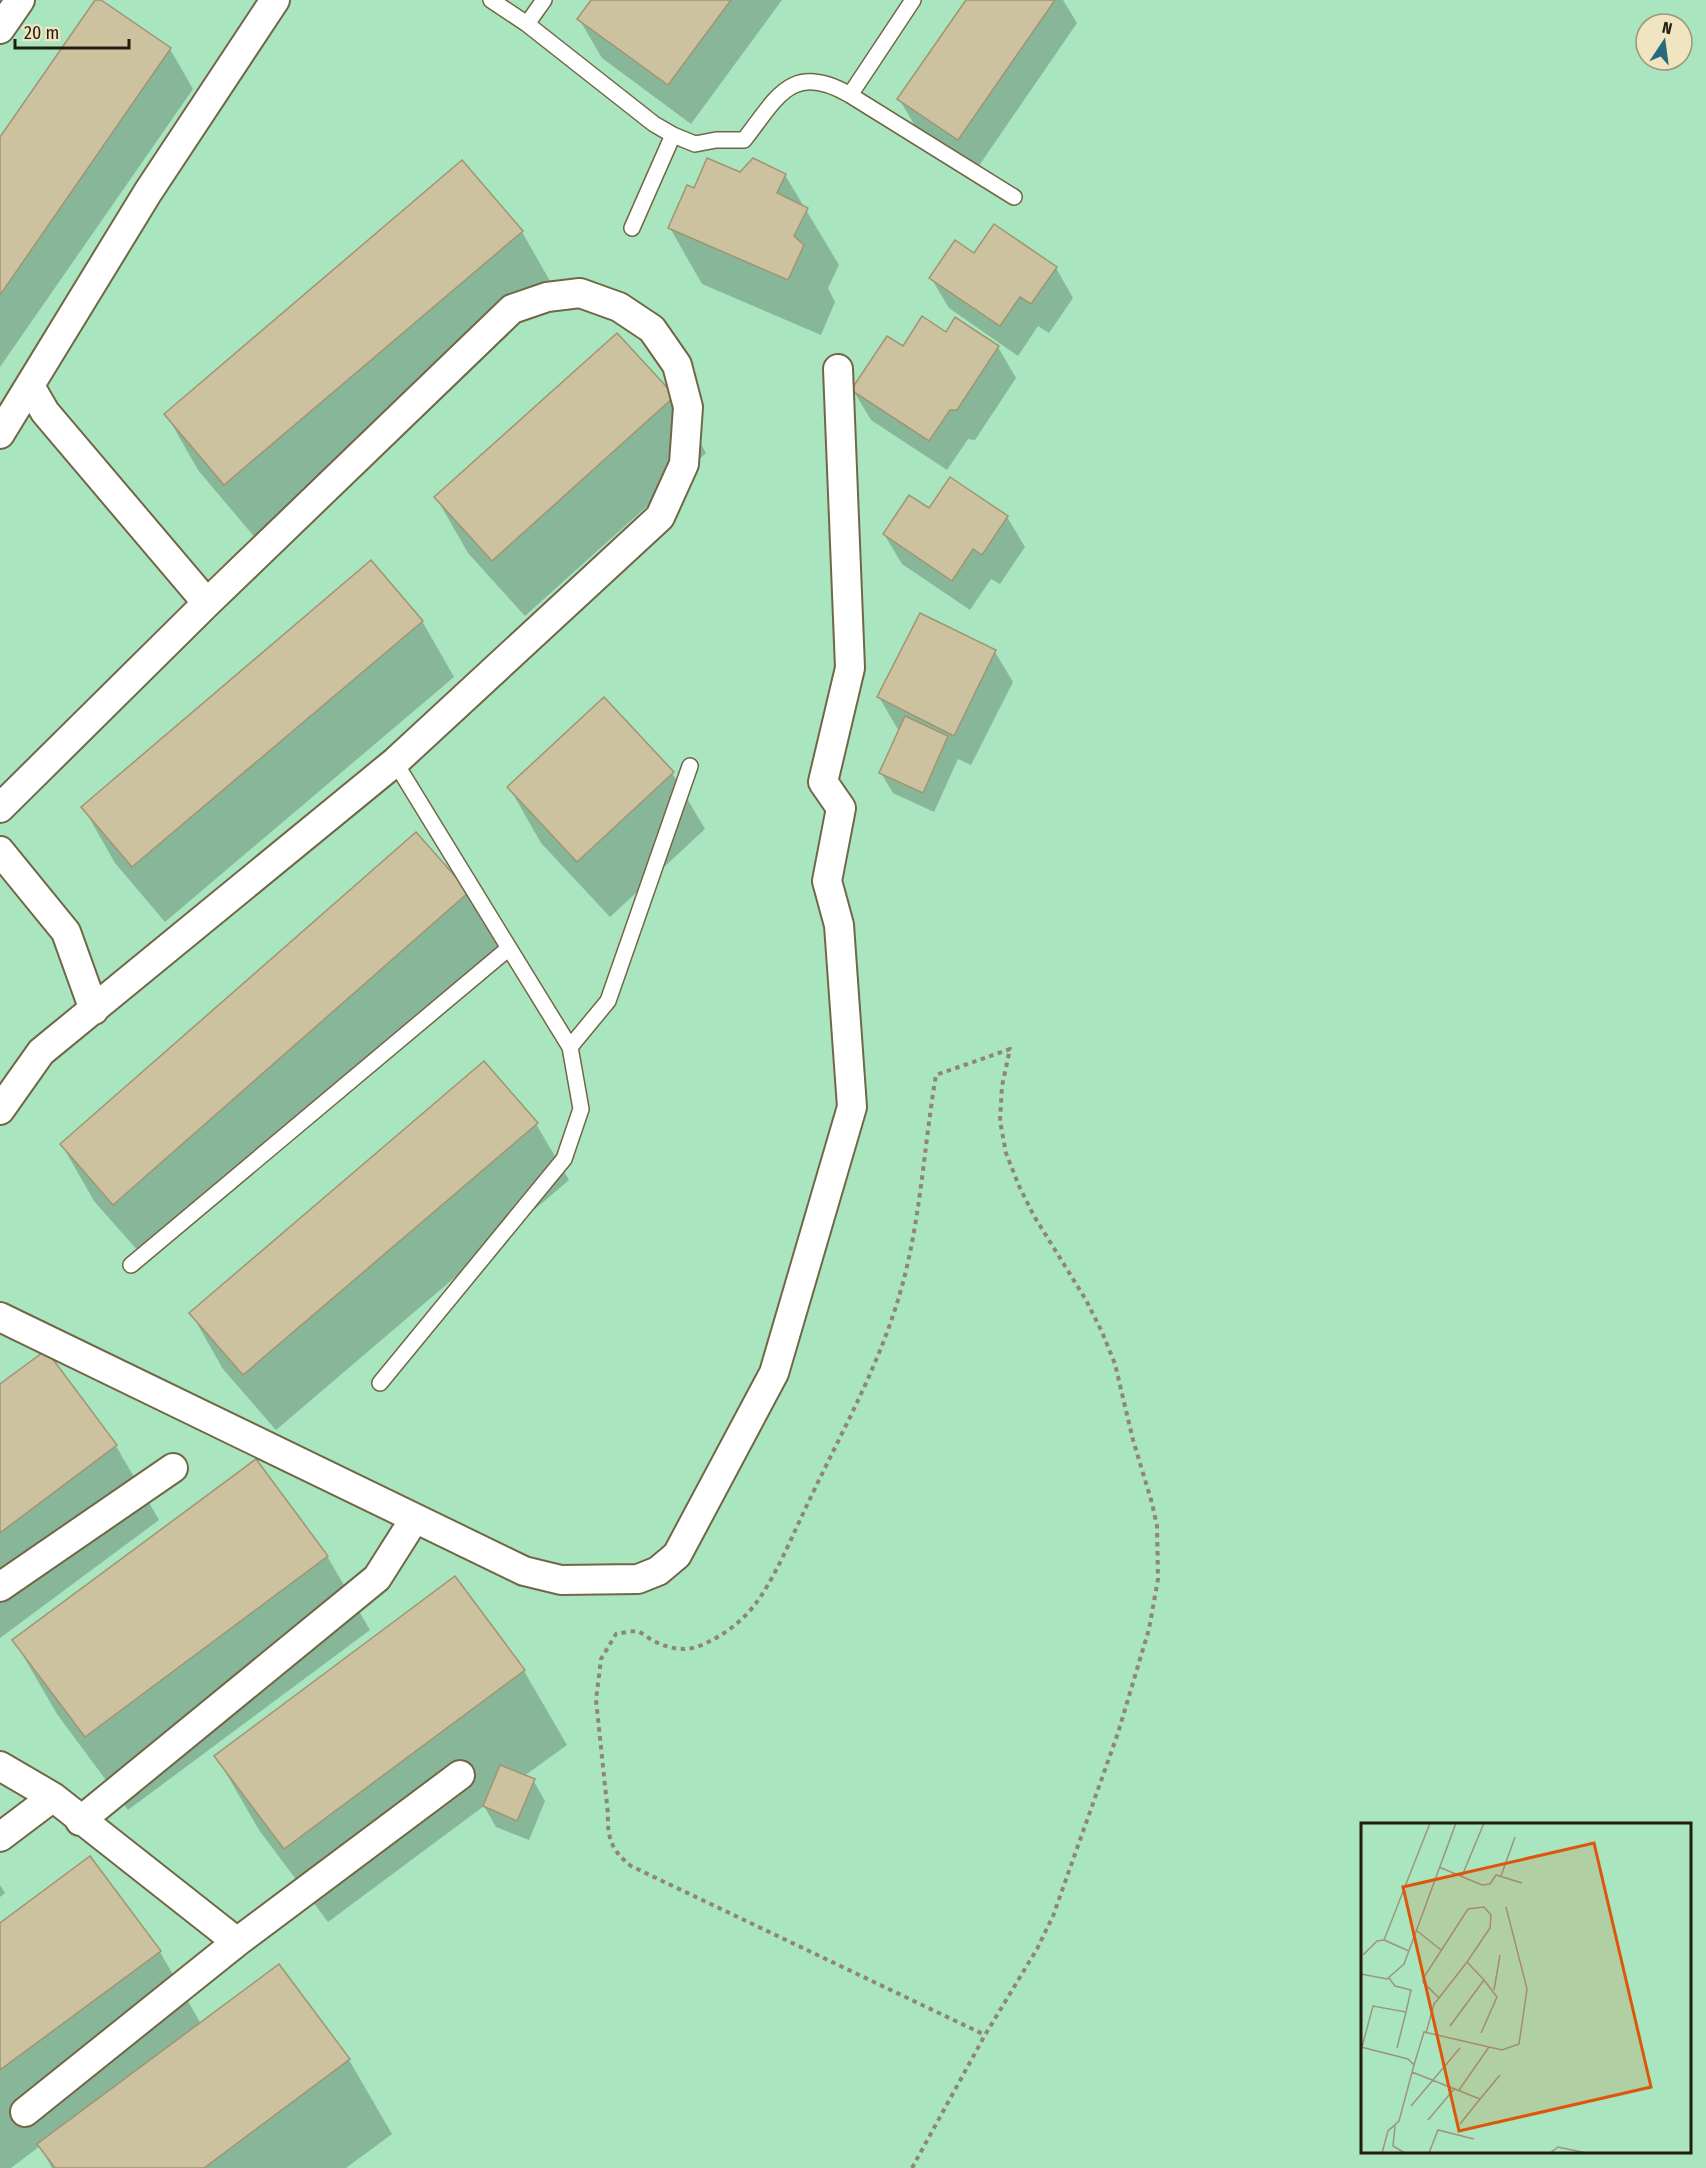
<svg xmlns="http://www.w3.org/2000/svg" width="1706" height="2168" font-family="'Fira Sans Condensed',sans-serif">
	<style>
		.green { fill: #a9e5be; fill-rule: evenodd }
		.shadow { fill: #0003 }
		.building { fill: #cdc29f; stroke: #a09573; stroke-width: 1.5 }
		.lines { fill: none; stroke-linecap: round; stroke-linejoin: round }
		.lane-casing { stroke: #716746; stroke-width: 18 }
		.street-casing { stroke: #716746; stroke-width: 32 }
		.path { stroke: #90886e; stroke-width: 4; stroke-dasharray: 4.5 4.5; stroke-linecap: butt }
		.lane { stroke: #fff; stroke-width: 15 }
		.street { stroke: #fff; stroke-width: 28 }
		.inset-road { fill: none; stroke: #9e957a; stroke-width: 1.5 }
		.view { fill: #de560c; fill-opacity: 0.15; stroke: #de560c; stroke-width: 3 }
		.inset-edge { fill: none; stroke: #221d10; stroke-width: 3 }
	</style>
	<rect width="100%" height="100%" fill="#f0e5c0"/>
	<path class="green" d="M0,0H1706V2168H0ZM1646,24H1682V60H1646ZM1362,1824H1690V2152H1362Z"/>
	<path class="shadow" d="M97,0L170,49L193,89L0,367V139Z
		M593,0H782L691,124L602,58L579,19Z
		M967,0H1063L1077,23L976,170L917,129L899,99Z
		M741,174L785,175L839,265L828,288L835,302L821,335L702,284L670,228L695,190Z
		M522,232L554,288L257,540L198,470L166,414Z
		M974,255L1056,268L1073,298L1049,333L1038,326L1018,356L949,308L931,278Z
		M956,319L998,347L1016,378L975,440L968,439L947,470L871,420L853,390L903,348L946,334Z
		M674,397L706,453L525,616L468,553L436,497Z
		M950,479L1007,517L1025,547L1000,584L991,579L970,610L902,564L884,534L929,510Z
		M422,621L454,677L165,922L115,863L83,807Z
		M995,652L1013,682L971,765L958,759L934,812L893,793L881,773L901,730L897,728L879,697Z
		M672,773L705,829L610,917L541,843L509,787Z
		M468,893L500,949L146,1260L94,1201L62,1145Z
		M536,1124L569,1180L276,1430L223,1369L191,1313Z
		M46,1352L116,1446L159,1520L0,1638V1386Z
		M327,1556L370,1630L128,1810L57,1714L14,1640Z
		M524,1671L567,1745L524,1776L533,1780L545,1801L529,1840L496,1827L484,1806L328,1922L259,1830L216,1756Z
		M0,1885L5,1893L0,1897Z
		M0,1925L160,1952L201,2024L279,1966L349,2060L392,2134L346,2168H52L40,2146L11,2168H0Z"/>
	<path class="building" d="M95,0H101L171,48L0,295V137Z
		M591,0H731L668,85L577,19Z
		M966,0H1055L958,140L897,99Z
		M707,158L740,172L753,158L786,174L777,193L808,208L794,236L804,245L788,280L668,228L687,185L694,188Z
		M462,160L523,231L224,485L164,414Z
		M994,224L1057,267L1031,304L1020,297L1000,326L929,278L955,240L974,253Z
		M922,316L946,332L955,317L999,346L957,410H950L929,441L851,390L887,336L903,346Z
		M617,333L675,396L492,561L434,497Z
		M950,477L1008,516L982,555L973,549L952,581L883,534L909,495L929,508Z
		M371,560L423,621L132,867L81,807Z
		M920,613L996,650L954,736L877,697Z
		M604,697L674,772L577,862L507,787Z
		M905,716L948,736L923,793L879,773Z
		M416,832L469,892L113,1205L60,1144Z
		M484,1061L538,1123L243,1375L189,1313Z
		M46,1350L117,1445L0,1533V1384Z
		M256,1459L328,1556L85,1737L12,1640Z
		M455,1576L525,1670L284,1849L214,1756Z
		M500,1765L535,1779L517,1821L483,1806Z
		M90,1856L161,1951L0,2070V1923Z
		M279,1964L350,2059L204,2168H55L37,2144Z"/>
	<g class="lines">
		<g class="lane-casing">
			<path id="lane" d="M491,0L527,24L654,124L673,135L695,144L716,140H744C777,98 791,61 850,95L1014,197
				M527,24L544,0
				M850,95L913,0
				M632,228L673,135
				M570,1047L608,1001L690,766
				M131,1265L509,948L395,762
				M380,1383L564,1159L581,1109L570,1047L509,948"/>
		</g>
		<g class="street-casing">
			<path id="street" d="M0,29L20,0
				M30,386L45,412L207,603
				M0,434L148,192L275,0
				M0,808L207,603L512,309L547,297L580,293L619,307L652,329L677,365L688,407L684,464L660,517L395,762L41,1052L0,1110
				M0,851L66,932L94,1010
				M0,1317L524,1571L561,1580L638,1579L658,1571L677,1555L774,1373L852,1107L839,925L827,881L841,808L823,782L850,668L838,369
				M0,1587L173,1468
				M0,1766L53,1797L237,1942L460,1775
				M80,1821L377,1578L415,1518
				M0,1837L53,1797
				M25,2112L237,1942"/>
		</g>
		<path class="path" d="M912,2168L985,2035L1037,1949L1053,1916L1118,1733L1149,1629L1158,1579L1157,1526L1152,1503L1133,1440L1115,1364L1102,1332L1086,1300L1034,1216L1019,1186L1006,1153L1000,1121L1002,1086L1010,1049L936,1075C924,1145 921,1217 902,1286C881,1363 842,1431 808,1503C793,1534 774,1581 753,1607C739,1624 722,1636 702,1645C686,1652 670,1649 654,1641C649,1639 644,1634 639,1632C633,1630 623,1633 616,1634L601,1659L596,1700L608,1814C607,1838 612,1851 631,1866L985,2035"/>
		<use href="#lane" class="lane"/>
		<use href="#street" class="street"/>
	</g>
	<g transform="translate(1361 1823)">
		<rect width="330" height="330" fill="#f0e5c0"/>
		<path d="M0,0H330V330H0Z" fill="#a9e5be"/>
		<path class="inset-road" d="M78,44L121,62L129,61L135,52L161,60M101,53L123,0M140,53L154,14M55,107L80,127M48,128L23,117L69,0M2,132L16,118L23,117M0,151L26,156L43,141L95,0M28,155L34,163L50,167L45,189M133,167L139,132M89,203L123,157L106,139M65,210L73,181L78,175L106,139L129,105L130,92L123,84L107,86L63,154L62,159L78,175M120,210L136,174L123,157M0,224L47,236L53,242L38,298L27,308L21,330M1,224L12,183L45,189L36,225M53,242L63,209L141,227L158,221L166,166L145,84M51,249L119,276L139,252M98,267L128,224M50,283L99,225M67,297L94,265M99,301L119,276M34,303L32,323L44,330M68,330L77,307L113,316M189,330L197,324L225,330"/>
		<path class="view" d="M233,20L290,264L98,308L42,64Z"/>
		<rect width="330" height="330" class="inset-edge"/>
	</g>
	<g transform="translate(1664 42) rotate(13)"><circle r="28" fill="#f0e5c0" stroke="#9e957a" stroke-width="1.5"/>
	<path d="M0-4.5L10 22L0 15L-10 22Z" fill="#276a7c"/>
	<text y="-9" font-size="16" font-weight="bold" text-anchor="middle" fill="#221d10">N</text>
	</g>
	<path d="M15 39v9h114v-9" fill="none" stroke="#221d10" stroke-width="3"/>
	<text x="24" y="39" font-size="18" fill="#221d10" stroke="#f0e5c0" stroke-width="4.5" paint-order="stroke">20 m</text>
</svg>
